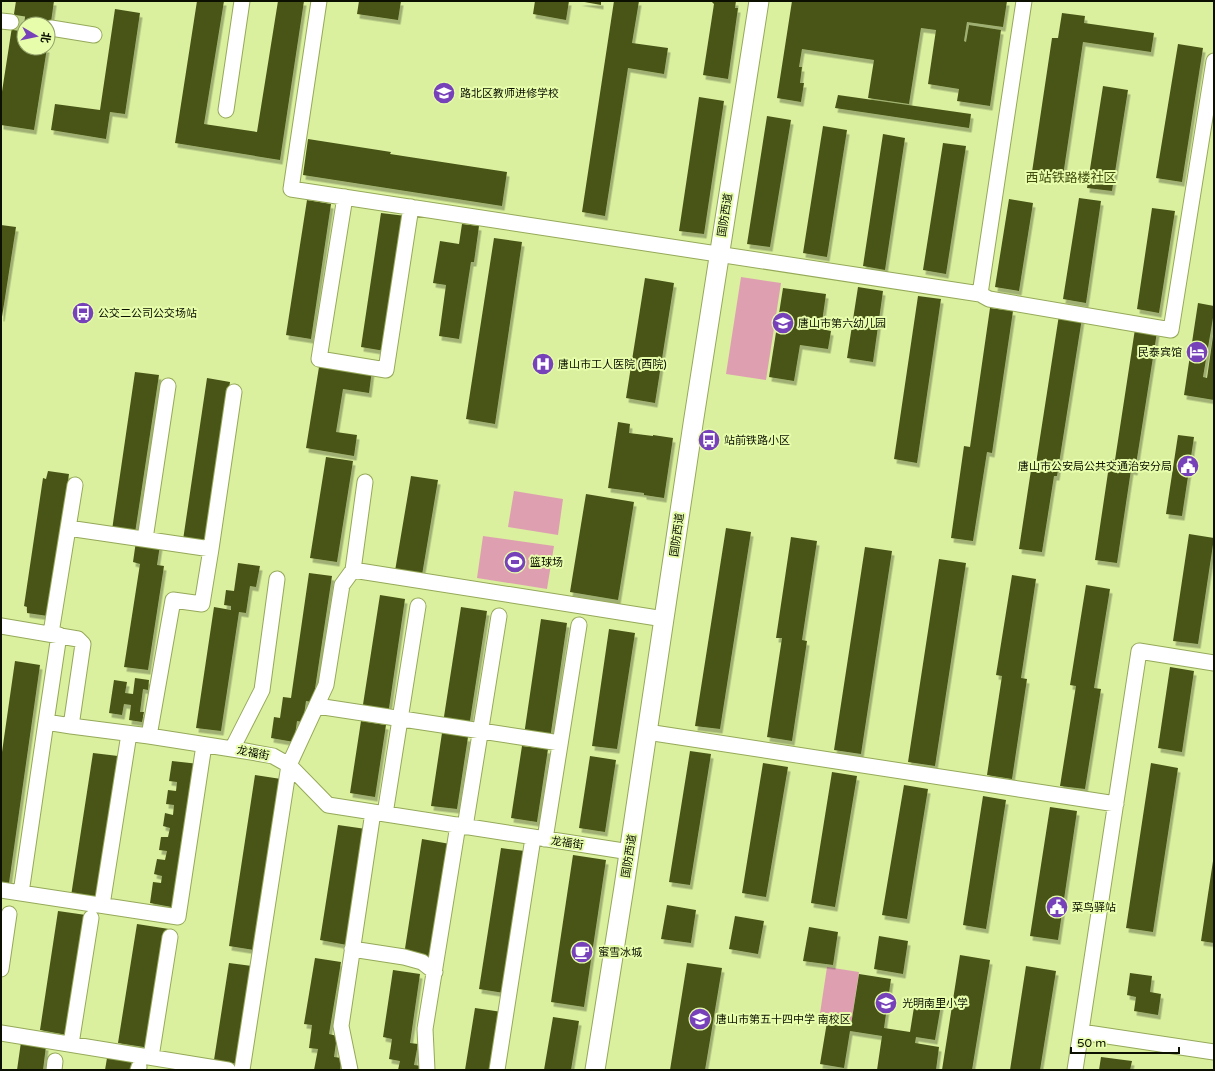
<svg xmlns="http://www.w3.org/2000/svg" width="1215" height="1071" font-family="'Varela Round','Noto Sans SC',sans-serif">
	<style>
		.green { fill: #dea0b1 }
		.building { fill: #485517; filter: url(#shadow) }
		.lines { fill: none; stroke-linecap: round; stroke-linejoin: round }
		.minor-tunnel { stroke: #bbce86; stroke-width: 15; stroke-dasharray: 15 8; stroke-linecap: butt }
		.minor-casing { stroke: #95a959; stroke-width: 17 }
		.tertiary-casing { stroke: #95a959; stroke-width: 21 }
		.minor { stroke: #fff; stroke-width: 15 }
		.tertiary { stroke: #fff; stroke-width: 19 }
		.labels { text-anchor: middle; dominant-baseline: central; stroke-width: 4; stroke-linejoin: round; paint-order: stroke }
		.poi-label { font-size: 11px; fill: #0b1000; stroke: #e7fdab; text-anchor: start }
		.street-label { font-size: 11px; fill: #0b1000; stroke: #e7fdab }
		.quarter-label { font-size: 13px; fill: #404d0d; stroke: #e7fdab }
	</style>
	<defs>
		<filter id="shadow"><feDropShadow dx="2.5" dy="4.5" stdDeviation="0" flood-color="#0004"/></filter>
	</defs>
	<rect width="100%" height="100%" fill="#daf09e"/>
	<path class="green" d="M741,277L781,283L766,380L726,374Z
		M514,491L563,499L558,535L508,527Z
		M483,536L554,546L547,589L477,578Z
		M827,967L859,972L851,1025L819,1020Z"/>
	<path class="building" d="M16,1H54L49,36L48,24H24V48H47L34,130L1,125V98Z
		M197,1H224L204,124L257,132L278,1H304L280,160L175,143Z
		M359,1H401L398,20L357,14Z
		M535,1H569L566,20L533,14Z
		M579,1H601V5Z
		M614,1H639L632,43L668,48L664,74L628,68L605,216L582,212Z
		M711,1H736L735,8H738L728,79L703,75L714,4Z
		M792,1H1007L1003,27L967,22L964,41L966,42L969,25L1001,30L990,106L957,101L959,89L928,84L936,30L921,28L909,104L868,98L874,60L802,49L799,67H802L800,83H804L801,102L777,98Z
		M115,9L140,13L125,114L110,112L106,139L51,130L55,104L100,110Z
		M1062,13L1085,16L1084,23L1154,33L1151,52L1083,42L1063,176L1032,172L1052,38H1058Z
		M1178,44L1203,48L1182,182L1156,178Z
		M1103,86L1128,90L1112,191L1087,188Z
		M838,95L971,114L969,128L835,108Z
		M699,97L724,101L704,234L679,231Z
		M767,116L791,120L770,247L747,244Z
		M823,126L847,130L827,257L803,253Z
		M883,134L905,138L885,270L863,266Z
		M308,139L391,152L390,154L507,172L502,206L303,175Z
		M943,143L966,146L946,274L923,270Z
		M1079,198L1101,201L1086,303L1063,299Z
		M1009,199L1033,203L1019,291L995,287Z
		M307,200L331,204L311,339L286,335Z
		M1152,208L1175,211L1159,313L1137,309Z
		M381,213L406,216L385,351L361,347Z
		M462,224L479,226L474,262H471L459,339L439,336L446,285L433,283L440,241L459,244Z
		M1,225L16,227L2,317H1Z
		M494,238L522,242L495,424L466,419Z
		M645,278L674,283L655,403L626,398Z
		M858,287L883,291L873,362L847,358Z
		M783,288L826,294L821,329L831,331L828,349L800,345L794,381L769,377Z
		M918,296L941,299L917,463L894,459Z
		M1198,303L1214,306V318H1213L1203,377L1207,378L1213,336H1214V400L1184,395Z
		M990,308L1013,311L992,453L987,452L973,541L951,538L964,446L970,447Z
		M1059,315L1082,318L1057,476H1054L1042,552L1019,549L1031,470H1035Z
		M1135,329L1157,332L1135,471L1131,470L1117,563L1095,560L1110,459L1115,460Z
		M325,362L372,370L369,393L343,389L336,432L357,435L354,456L306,448L319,367Z
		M135,372L159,375L135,533L112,530Z
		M207,378L230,382L206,544L183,540Z
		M618,422L630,424L629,433L653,436V435L673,438L664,498L644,495V493L608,488Z
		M1178,435L1194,437L1182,516L1166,514Z
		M326,457L353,461L337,562L310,558Z
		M48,471L69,474L48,616L27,613V607L24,606L43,478L46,479Z
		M411,476L438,480L422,575L395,571Z
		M586,494L634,502L618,600L570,592Z
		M726,528L751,532L720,729L695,726Z
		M1189,534L1214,538L1198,644L1173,641Z
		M791,537L817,541L802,640L807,641L792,741L767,737L782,638H776Z
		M136,541L160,545L157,565L164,566L148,670L124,667L140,564L133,562Z
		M865,547L892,551L861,754L834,750Z
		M939,559L966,563L935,766L908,762Z
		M238,563L260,566L256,587L250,586L246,613L239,612L221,731L196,728L214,607L231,610V606L224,605L226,590L234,591Z
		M309,573L332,576L313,702L306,701L303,722L297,721L294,742L271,738L274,717L280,718L283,697L291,698Z
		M1012,575L1036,579L1021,678L1027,679L1012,779L987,775L1002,676L996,675Z
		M1086,585L1110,589L1094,688L1101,689L1085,789L1060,786L1076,686L1070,685Z
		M380,595L405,599L388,715L362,711Z
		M461,607L487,611L469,727L443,723Z
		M541,619L567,623L550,739L524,735Z
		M609,629L635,633L617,749L592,746Z
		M15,661L40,665L9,883L1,882V759Z
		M1170,667L1194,671L1182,752L1158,748Z
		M135,678L149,680L148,690L143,689L140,712H144L142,722L129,720L131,705L124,704L122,715L109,713L114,680L127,682L125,693L133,694Z
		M361,721L386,725L375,797L350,793Z
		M442,733L468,737L457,809L431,806Z
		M522,746L548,749L537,822L511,818Z
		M690,751L711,754L690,885L669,882Z
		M93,753L118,756L96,900L71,896Z
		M590,756L616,760L605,832L579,828Z
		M172,761L199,764L177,908L150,903L153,882L161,883L162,876L154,874L157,859L165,860L167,851L159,850L161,837H168L170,828L163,826L165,813L173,815L174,805L166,804L168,790L176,791L177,782L169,781Z
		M763,763L788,767L766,897L742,893Z
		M1151,763L1178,768L1153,932L1126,928Z
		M832,772L857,776L835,907L811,903Z
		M255,775L281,779L254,950L229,946Z
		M904,785L928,789L907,919L882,915Z
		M983,796L1006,800L986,929L963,925Z
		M1050,807L1077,811L1058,940L1030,936Z
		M338,825L366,829L347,945L320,940Z
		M422,839L450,844L432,959L404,955Z
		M501,848L525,851L504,993L479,989Z
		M573,855L606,860L584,1007L551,1002Z
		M1213,861H1214V943L1201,941Z
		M667,905L696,910L691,943L661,939Z
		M58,911L86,915L67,1035L40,1030Z
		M735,916L764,921L758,954L729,949Z
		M137,924L169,929L150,1048L118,1043Z
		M809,927L838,932L833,965L803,961Z
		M879,936L908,941L903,974L874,969Z
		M960,955L990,960L972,1070H942Z
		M315,958L341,962L329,1034L337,1036L334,1057L342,1058L340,1070H314L318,1049L309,1048L312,1025L304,1024Z
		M229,963L252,966L237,1064L214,1060Z
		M687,963L722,968L705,1070H670Z
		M1026,966L1056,971L1040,1070H1010Z
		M393,970L420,974L410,1043L418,1044L414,1065L422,1066V1070H398L400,1061L389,1059L392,1039L383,1037Z
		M1130,973L1152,976L1150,992L1161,994L1158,1015L1134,1011L1136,997L1127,995Z
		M859,974L891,979L884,1028L910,1032L915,1001L941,1005L935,1040L916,1037L915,1043L939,1047L936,1070H877L882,1036L850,1031L844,1068L820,1064L827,1022L851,1025Z
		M475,1008L502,1012L492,1070H465Z
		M553,1017L579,1021L571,1070H544Z
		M21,1042L46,1046L43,1070H17Z
		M1101,1057L1132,1061L1130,1070H1099Z
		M107,1058L132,1061L131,1070H105Z"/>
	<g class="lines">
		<path class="minor-tunnel" d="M11,22L24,24"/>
		<g class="minor-casing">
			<path id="minor" d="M319,1L291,189L980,294L1024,1
				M1,21L11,22
				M51,28L94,35
				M226,110L242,1
				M345,197L319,359L386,370L411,207
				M980,294L989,299L1171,330L1214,61
				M68,528L211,549L234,392
				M145,539L168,386
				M353,570L664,619
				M1,626L78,639L83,644L71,726L149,736L245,751L273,756L289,765L328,805L630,852
				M51,633L75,485
				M317,706L560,743
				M46,722L59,635
				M647,732L1116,804
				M149,736L173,600L202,604L211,549
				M232,749L262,690L277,579
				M385,814L418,606
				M465,827L499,616
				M545,839L579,625
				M1,890L178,917L204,745
				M21,893L46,722L71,726
				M102,905L129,734
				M352,949L404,957L422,962L435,972
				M1,969L9,914
				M1081,1032L1214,1052
				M1,1033L228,1070
				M71,1044L91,918
				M151,1057L170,937
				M54,1070L55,1061
				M138,1070L139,1067
				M242,1070L289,765L326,685L342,585L353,570L365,482
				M350,1070L341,1026L373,812
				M427,1070L425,1029L458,825
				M497,1070L533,838
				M1075,1070L1139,651L1214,663"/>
		</g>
		<g class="tertiary-casing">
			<path id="tertiary" d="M595,1070L624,887L693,424L759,1"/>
		</g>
		<use href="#minor" class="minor"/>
		<use href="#tertiary" class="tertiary"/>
	</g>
	<defs>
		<g id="university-disc" transform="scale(1.15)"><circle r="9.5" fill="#7742b9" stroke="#e7fdab"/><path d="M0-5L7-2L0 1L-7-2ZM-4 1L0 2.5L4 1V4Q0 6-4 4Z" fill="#fff"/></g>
		<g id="bus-disc" transform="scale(1.15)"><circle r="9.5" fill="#7742b9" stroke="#e7fdab"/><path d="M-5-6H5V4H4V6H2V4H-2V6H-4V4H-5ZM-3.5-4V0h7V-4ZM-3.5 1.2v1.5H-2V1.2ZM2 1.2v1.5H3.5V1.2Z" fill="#fff"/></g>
		<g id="school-disc" transform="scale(1.15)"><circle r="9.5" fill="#7742b9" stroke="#e7fdab"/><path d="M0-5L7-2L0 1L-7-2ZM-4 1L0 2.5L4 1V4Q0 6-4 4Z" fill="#fff"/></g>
		<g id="hotel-disc" transform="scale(1.15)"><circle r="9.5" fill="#7742b9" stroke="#e7fdab"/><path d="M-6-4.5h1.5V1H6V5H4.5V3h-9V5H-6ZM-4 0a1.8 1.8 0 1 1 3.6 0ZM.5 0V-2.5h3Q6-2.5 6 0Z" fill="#fff"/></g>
		<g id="hospital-disc" transform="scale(1.15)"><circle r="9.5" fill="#7742b9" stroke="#e7fdab"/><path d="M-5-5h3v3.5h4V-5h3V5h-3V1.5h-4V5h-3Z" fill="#fff"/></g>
		<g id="civic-disc" transform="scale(1.15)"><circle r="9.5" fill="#7742b9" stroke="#e7fdab"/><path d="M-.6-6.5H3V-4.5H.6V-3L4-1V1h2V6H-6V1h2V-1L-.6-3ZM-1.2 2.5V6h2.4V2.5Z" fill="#fff"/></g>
		<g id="stadium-disc" transform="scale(1.15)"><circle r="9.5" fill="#7742b9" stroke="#e7fdab"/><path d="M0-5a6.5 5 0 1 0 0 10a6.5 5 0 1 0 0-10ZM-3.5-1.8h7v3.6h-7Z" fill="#fff"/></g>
		<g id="cafe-disc" transform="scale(1.15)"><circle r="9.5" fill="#7742b9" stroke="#e7fdab"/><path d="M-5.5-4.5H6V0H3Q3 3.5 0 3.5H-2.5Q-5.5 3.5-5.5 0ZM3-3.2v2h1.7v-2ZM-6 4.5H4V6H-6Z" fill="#fff"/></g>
	</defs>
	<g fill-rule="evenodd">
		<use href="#university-disc" x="444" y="93"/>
		<use href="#bus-disc" x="83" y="313"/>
		<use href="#school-disc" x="783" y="323"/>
		<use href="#hotel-disc" x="1197" y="352"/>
		<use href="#hospital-disc" x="543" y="364"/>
		<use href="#bus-disc" x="709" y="440"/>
		<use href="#civic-disc" x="1188" y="466"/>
		<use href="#stadium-disc" x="515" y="562"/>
		<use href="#civic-disc" x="1057" y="907"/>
		<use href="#cafe-disc" x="582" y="952"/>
		<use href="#school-disc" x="886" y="1003"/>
		<use href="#school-disc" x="700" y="1019"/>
	</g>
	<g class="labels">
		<g class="poi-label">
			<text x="460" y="93">路北区教师进修学校</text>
			<text x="98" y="313">公交二公司公交场站</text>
			<text x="798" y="323">唐山市第六幼儿园</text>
			<text x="1182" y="352" text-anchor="end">民泰宾馆</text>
			<text x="558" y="364">唐山市工人医院 (西院)</text>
			<text x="724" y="440">站前铁路小区</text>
			<text x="1172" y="466" text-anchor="end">唐山市公安局公共交通治安分局</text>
			<text x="530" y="562">篮球场</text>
			<text x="1072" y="907">菜鸟驿站</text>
			<text x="598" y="952">蜜雪冰城</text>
			<text x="902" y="1003">光明南里小学</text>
			<text x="716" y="1019">唐山市第五十四中学 南校区</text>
		</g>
		<g class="street-label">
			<text transform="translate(725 215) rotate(-81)">国防西道</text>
			<text transform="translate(677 535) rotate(-82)">国防西道</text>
			<text transform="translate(253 753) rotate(11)">龙福街</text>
			<text transform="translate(567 843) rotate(9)">龙福街</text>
			<text transform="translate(629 856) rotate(-81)">国防西道</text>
		</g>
		<g class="quarter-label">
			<text x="1071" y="178">西站铁路楼社区</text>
		</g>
	</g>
	<rect width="1215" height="1071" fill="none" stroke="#0b1000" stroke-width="4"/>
	<g transform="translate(36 36) rotate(99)"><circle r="19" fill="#e7fdab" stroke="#8f9e67"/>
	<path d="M0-3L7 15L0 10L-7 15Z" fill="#7742b9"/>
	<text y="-6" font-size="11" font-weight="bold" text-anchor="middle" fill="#0b1000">北</text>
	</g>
	<path d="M1071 1047v6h108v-6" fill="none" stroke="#0b1000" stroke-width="2"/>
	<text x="1077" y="1047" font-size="12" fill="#0b1000" stroke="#e7fdab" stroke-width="3" paint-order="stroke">50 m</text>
</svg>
